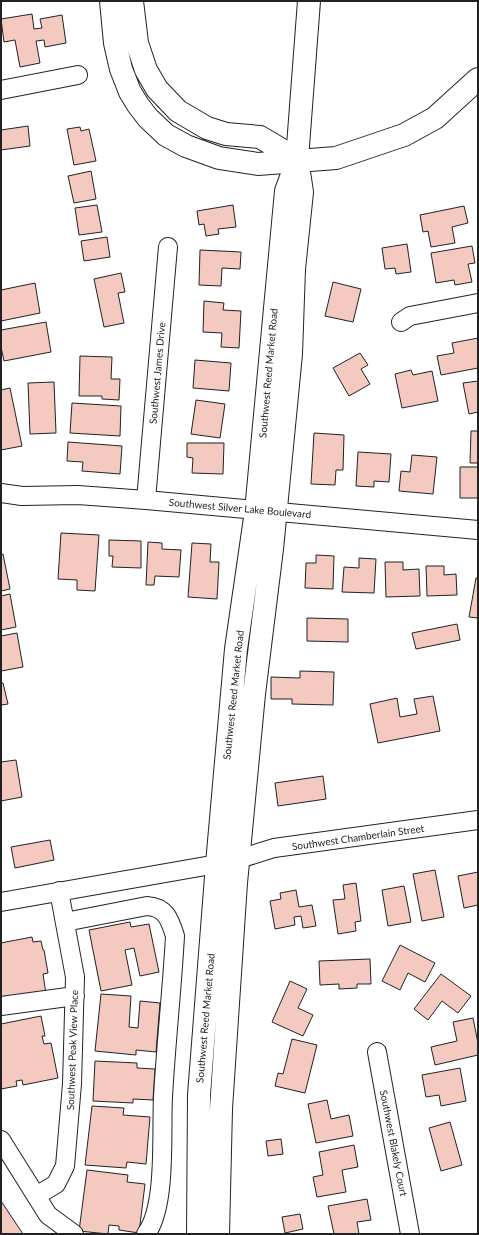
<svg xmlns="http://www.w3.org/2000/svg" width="479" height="1235" font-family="Lato,sans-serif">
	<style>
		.building { fill: #f3c9c0; stroke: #222 }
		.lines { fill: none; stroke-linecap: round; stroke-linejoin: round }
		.minor-casing { stroke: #222; stroke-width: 20 }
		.major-casing { stroke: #222; stroke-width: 24 }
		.highway-casing { stroke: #222; stroke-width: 24 }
		.minor { stroke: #fff; stroke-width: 18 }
		.major { stroke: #fff; stroke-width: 22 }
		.highway { stroke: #fff; stroke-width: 22 }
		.labels { text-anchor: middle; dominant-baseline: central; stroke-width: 3; stroke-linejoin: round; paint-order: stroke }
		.street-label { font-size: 10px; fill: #222; stroke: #fff }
	</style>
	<rect width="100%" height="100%" fill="#fff"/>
	<path class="building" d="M32,14L34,29L42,28L40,19L62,15L66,43L45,47L44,40L36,41L40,63L20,67L15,40L4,42L1,19Z
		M28,126L30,146L1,150V130Z
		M80,127L81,131L89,129L96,161L74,165L67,129Z
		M91,171L96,199L74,203L68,176Z
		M97,205L102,232L79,235L75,208Z
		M233,205L236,227L218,229L219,234L206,236L204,224L199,225L197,211Z
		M464,206L468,223L452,227L455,243L431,247L428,231L423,232L420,215Z
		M107,237L110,257L84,261L81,241Z
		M407,244L411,272L396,274L395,268L385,269L382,248Z
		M472,246L475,263L468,264L472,282L455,285L454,280L436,283L431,253Z
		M200,250L241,252L240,269L222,268L221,286L199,285Z
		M121,273L125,292L118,293L124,323L104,327L94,279Z
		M333,282L361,289L353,322L325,316Z
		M35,283L40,313L1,321V290Z
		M204,301L224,303L223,310L241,311L239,348L221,347L222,333L203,332Z
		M46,322L51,352L4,361L1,347V330Z
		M478,338V368L441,375L437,356L454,353L452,343Z
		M360,353L368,365L361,369L370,384L349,396L333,368Z
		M80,356L112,357L111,379H120L119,400L102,399V396H79Z
		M195,360L231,363L229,391L193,388Z
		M411,370L413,375L432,371L438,401L402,408L395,374Z
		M478,381V412L469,414L463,383Z
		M54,382L56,433L30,434L28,383Z
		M10,388L22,446L1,450V390Z
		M196,400L225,404L220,438L191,434Z
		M72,403L121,406L120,436L70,433Z
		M471,431H478V463H470Z
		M314,433L344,435L343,470H336L335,485L311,484Z
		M68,442L122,446L120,474L82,471L83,462L67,461Z
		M187,443H224L223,474L192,473L193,458L187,457Z
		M358,452L391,454L389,482L374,481V487L356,486Z
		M412,455L437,457L433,494L399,491L401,471L410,472Z
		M460,467H478V498H460Z
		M61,533L99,535L95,591L77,590V580L58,579Z
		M109,540L141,541V568L112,567L113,556H109Z
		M148,542L162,543V549L181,550L179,577L155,576L154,585H146Z
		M192,543L211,544L210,562H219L217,599L188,597Z
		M3,554L10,589L1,591V555Z
		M316,555L334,556L333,589L305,588L306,563H316Z
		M359,558L376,559L374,593L342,592L344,567L359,568Z
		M385,562H403V570L419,569L420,596L386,597Z
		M426,566H444V575L456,574L457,595L427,596Z
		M476,578H478V618L469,617Z
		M10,594L16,627L1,630V596Z
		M307,618L348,619V642L307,641Z
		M457,624L460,640L416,649L412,633Z
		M17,633L23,667L1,671V636Z
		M300,671L334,672L333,705L292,704V699H271V677L300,678Z
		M1,683H3L8,704L1,705Z
		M433,696L440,731L378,743L370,704L397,698L400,717L417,714L414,699Z
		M16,760L22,797L1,801V762Z
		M323,776L326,799L278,806L275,783Z
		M50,840L54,860L15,868L11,847Z
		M435,870L444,917L422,921L413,874Z
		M478,872V905L464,908L458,876Z
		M356,883L361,921L355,922L356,931L338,934L333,900L345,899L343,885Z
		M404,886L411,922L388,926L382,890Z
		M296,890L299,907L312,905L316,926L303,928L301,916L294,917L295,925L275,929L270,901L281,899L280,893Z
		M130,922L131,927L149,924L159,972L140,976L134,948L125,950L132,985L101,991L89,930Z
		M32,937L33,942L41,941L43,950H44L48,973L43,974L46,994L1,1002V943Z
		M400,945L435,963L425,982L408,973L400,990L382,981Z
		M370,959L371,984H357V988L339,989V984L320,985L319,961Z
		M441,974L471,996L458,1013L442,1001L428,1020L414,1009Z
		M290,981L307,989L298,1008L313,1015L303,1036L272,1022Z
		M101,994L131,996L129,1027L138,1028L140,1001L160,1003L156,1052L136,1050V1055L95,1051Z
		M41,1016L45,1036H42L44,1044L51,1043L58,1078L23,1085L22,1080L16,1081L17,1086L1,1089V1024Z
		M473,1018L478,1043V1055L435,1065L431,1047L457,1041L453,1022Z
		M292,1039L317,1045L305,1093L275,1086L278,1073L283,1074Z
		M95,1061L137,1063V1068L155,1069L153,1100L133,1099V1103L93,1101Z
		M460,1068L466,1101L441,1106L439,1095L426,1097L422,1075Z
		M327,1100L331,1119L349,1115L353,1136L316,1143L308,1104Z
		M92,1106L124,1108L123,1115L150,1117L146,1164L127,1162L126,1168L85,1165Z
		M450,1122L462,1165L441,1171L429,1128Z
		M281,1139L283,1154L268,1156L266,1141Z
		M354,1145L358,1167L342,1170L346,1192L317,1197L313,1177L323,1175L319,1152Z
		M87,1170L128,1175L127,1182L145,1184L139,1233L119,1230V1226L109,1225L108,1234L79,1231Z
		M367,1199L371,1220L357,1222L359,1234H334L328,1206Z
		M1,1201L23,1234H1Z
		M300,1214L303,1229L285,1233L282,1217Z"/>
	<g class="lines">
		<g class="minor-casing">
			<path id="minor" d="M1,90L78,75
				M401,322L410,316L478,303
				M1,493L22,496L78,495L146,500L478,530
				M146,500L168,247
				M239,859L274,848L478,820
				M1,902L217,864
				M65,922L147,906C166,907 170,920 175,936C172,990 166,1043 163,1097C161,1133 167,1206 146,1234
				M1,1006L75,996
				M377,1052L410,1234
				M1,1140L48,1215L74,1234
				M36,1196L56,1184L65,1166L72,1084L75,977L59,891"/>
		</g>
		<g class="major-casing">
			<path id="major" d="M198,1234L199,1095L217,864L236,649L256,511L286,191L296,164
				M218,1234L221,1109L236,883L254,694L272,549L291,354L294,269L302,192L297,159L309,1"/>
		</g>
		<g class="highway-casing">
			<path id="highway" d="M111,1L115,43L121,69L130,92L138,105L148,118L166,135L186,146L219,158L258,164L336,158L404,135L435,118L478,79
				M132,1L137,43L146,70L157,89L178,111L207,128L226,134L260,137L297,159"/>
		</g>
		<use href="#minor" class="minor"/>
		<use href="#major" class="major"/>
		<use href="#highway" class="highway"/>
	</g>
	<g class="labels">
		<g class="street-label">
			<text transform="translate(157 373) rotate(-85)">Southwest James Drive</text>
			<text transform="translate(268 373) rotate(-85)">Southwest Reed Market Road</text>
			<text transform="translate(240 508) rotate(5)">Southwest Silver Lake Boulevard</text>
			<text transform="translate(233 695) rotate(-84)">Southwest Reed Market Road</text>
			<text transform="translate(358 837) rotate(-8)">Southwest Chamberlain Street</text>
			<text transform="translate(205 1018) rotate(-85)">Southwest Reed Market Road</text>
			<text transform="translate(72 1050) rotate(-88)">Southwest Peak View Place</text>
			<text transform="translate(394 1143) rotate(79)">Southwest Blakely Court</text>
		</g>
	</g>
	<rect width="479" height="1235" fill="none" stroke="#222222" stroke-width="4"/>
</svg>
